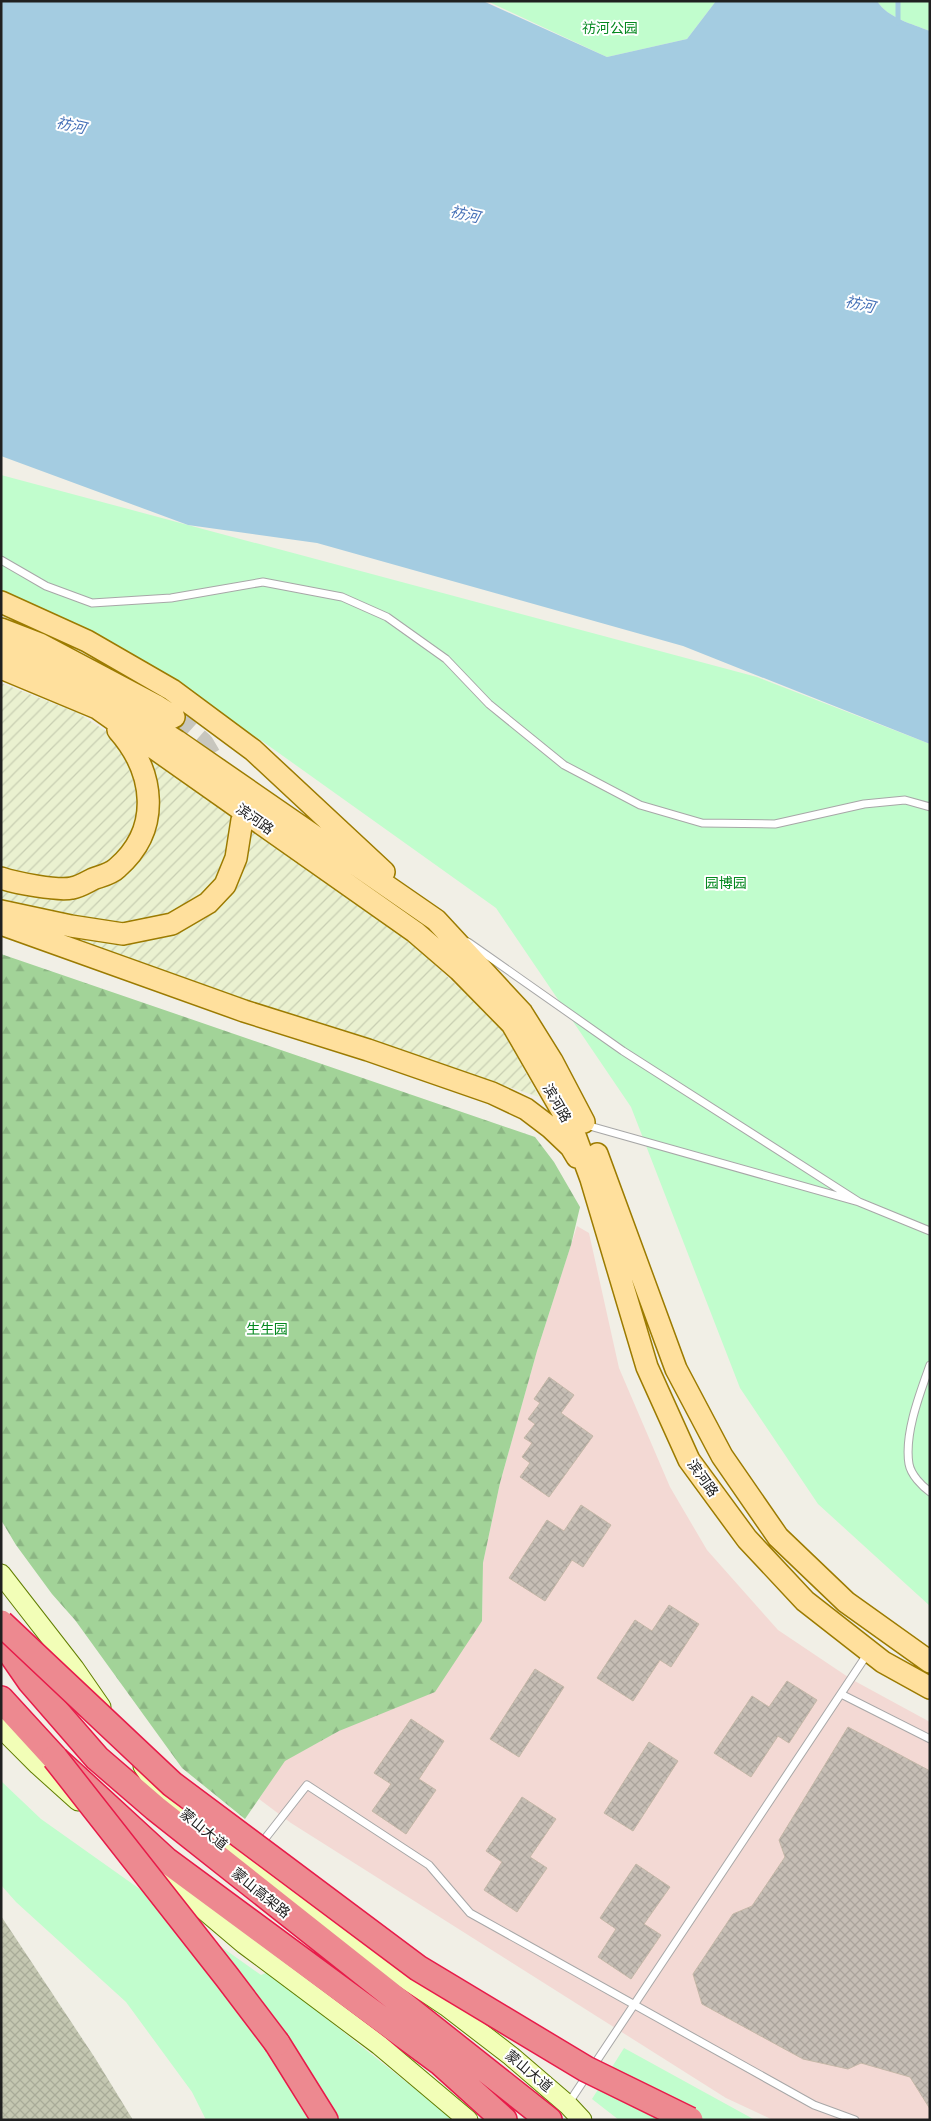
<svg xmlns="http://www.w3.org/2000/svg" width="931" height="2121" font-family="Poppins,'Noto Sans SC',sans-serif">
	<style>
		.commercial { fill: #f3d9d4 }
		.construction { fill: url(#construction-cross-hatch) }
		.farmland { fill: url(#farmland-furrows) }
		.forest { fill: url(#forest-firs) }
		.park { fill: #c1fdcd }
		.water { fill: #a4cce1 }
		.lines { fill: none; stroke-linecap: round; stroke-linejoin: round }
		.stream { stroke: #a4cce1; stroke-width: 5 }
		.building { fill: url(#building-cross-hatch); stroke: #c4b7a7 }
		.primary-tunnel { stroke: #c7c6be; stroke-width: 21; stroke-dasharray: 21 11; stroke-linecap: butt }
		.lane-casing { stroke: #a7a7a7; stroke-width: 9 }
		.secondary-casing { stroke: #617e00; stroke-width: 21 }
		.primary-casing { stroke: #9c7b00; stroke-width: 24 }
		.highway-casing { stroke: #e71b49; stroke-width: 28 }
		.lane { stroke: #fff; stroke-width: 7 }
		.secondary { stroke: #f2feb7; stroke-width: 19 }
		.primary { stroke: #ffe09d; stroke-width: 21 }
		.highway { stroke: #ed8990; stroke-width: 25 }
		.highway-bridge-casing { stroke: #e71b49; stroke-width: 28; stroke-linecap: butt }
		.highway-bridge { stroke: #ed8990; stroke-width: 25 }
		.labels { text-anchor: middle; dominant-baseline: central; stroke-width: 4; stroke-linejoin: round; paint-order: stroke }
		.park-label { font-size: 14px; fill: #04881f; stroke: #fff }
		.street-label { font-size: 14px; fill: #202020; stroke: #fff }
		.water-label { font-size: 15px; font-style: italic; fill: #4570b7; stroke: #fff }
	</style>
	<defs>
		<pattern id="construction-cross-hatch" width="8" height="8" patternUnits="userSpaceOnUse" patternTransform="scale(1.25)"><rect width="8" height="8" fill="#c4c7b1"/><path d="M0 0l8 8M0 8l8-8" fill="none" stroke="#a8ab98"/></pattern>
		<pattern id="farmland-furrows" width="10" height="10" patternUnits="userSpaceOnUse" patternTransform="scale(1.25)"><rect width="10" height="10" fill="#eaf1d0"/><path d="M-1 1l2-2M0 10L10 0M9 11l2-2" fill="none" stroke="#c8ceb2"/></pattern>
		<pattern id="forest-firs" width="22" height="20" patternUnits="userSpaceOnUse" patternTransform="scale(1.25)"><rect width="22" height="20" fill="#a2d398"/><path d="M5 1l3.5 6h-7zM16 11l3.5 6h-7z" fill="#8bb583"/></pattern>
		<pattern id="building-cross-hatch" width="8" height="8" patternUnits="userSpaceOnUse" patternTransform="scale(1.25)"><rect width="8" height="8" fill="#c6beb5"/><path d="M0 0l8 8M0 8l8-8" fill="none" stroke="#aaa39b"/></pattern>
	</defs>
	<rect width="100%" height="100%" fill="#f1efe6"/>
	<path class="commercial" d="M577,1226L589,1233L619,1368L670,1487L707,1550L778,1630L851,1679L930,1722V2120H773L726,2098L291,1823L259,1799L284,1761L339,1731L482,1621L483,1563L500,1483L537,1351Z"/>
	<path class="construction" d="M1,1916L95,2058L133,2120H1Z"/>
	<path class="farmland" d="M1,683L78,713L192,787L403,935L501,1027L539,1097L1,920Z"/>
	<path class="forest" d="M1,954L535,1137L554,1162L580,1207L571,1245L537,1351L500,1483L483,1563L482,1621L435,1692L339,1731L285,1761L245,1819L182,1768L75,1620L52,1594L16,1545L1,1520Z"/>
	<path class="park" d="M487,1H716L687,39L607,57Z
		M877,1H930V31C912,24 888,18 877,1Z
		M1,475L757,677L930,744V1606L818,1504L740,1388L631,1107L496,908L262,741L111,644L1,612Z
		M1,1781L41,1819L261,1975L268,1972L454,2120H206L192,2092L126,2002L16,1902L1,1885Z
		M624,2048L755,2120H619L592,2099Z"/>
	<path class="water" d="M1,1H483L607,57L687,39L716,1H877C888,18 912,24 930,31V744L683,646L317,543L188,525L1,456Z"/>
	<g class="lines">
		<path class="stream" d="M898,23V1"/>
	</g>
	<path class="building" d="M549,1377L574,1395L561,1413L593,1436L549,1497L520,1477L530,1463L522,1457L532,1443L524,1438L535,1424L528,1419L540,1403L534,1399Z
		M581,1505L611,1525L583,1567L572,1560L545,1601L509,1578L547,1520L564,1531Z
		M669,1605L699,1624L671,1667L660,1660L633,1701L597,1678L635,1620L652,1631Z
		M535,1669L564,1687L519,1757L490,1739Z
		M787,1681L817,1700L789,1743L778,1736L751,1777L714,1753L752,1696L769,1707Z
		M411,1719L444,1741L419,1779L436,1790L406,1834L372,1811L391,1784L374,1773Z
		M848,1727L930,1771V2109L910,2077L861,2063L848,2069L803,2059L702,2004L693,1974L733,1914L752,1906L785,1857L779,1840Z
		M649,1742L678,1761L633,1831L604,1813Z
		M522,1797L556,1819L530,1857L547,1868L517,1912L484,1890L502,1862L486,1851Z
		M636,1864L670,1887L644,1924L661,1935L631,1979L598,1957L616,1929L600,1918Z"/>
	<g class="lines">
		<path class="primary-tunnel" d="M174,717L203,743L221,773"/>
		<g class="lane-casing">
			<path id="lane" d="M1,560L46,586L92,603L171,598L263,582L342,597L387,617L446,659L489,704L564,765L640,805L702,823L775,824L864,804L905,800L930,807
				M468,942L623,1051L859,1202
				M586,1125L859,1202L930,1231
				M930,1365C920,1393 904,1434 909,1464C911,1475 922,1486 930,1492
				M841,1694L930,1739
				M260,1845L307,1785L429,1865L470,1913L814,2105L855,2120
				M568,2104L868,1653"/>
		</g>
		<g class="secondary-casing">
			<path id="secondary" d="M1,1574L74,1668L101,1707
				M1,1728L38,1765L78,1801
				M143,1766L163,1795L263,1877L364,1951L446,2006L511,2056L568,2105L582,2120
				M146,1861L244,1944L379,2045L468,2120"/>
		</g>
		<g class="primary-casing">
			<path id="primary" d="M1,602L87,641L172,690L253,750L384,872
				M1,629L40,644L155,705L174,717
				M1,650L79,679L177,741L436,920L522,1013L552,1061L584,1122
				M1,668L97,708L415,932L459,970L512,1024L573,1130L591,1179L647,1367L689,1460L747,1539L805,1601L883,1662L930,1688
				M1,878C15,883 58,891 72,888C79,887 87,882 93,879C101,876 111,874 117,868C162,829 155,772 118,730
				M1,911L71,926L123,934L172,924L208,903L225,885L236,858L242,820
				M1,924L244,1011L368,1050L492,1093L526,1109L551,1128L571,1147L577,1157
				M597,1154L676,1369L722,1456L778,1537L846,1602L930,1662"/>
		</g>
		<g class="highway-casing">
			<path id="highway" d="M1,1639L30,1681L97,1758L155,1808L549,2120
				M1,1699L55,1758L166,1860L441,2063L504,2120
				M277,2043L325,2120"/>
		</g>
		<use href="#lane" class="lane"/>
		<use href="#secondary" class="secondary"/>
		<use href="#primary" class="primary"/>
		<use href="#highway" class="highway"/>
		<g class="highway-bridge-casing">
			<path id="highway-bridge" d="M1,1623L172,1784L418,1968L586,2069L690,2120
				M55,1758L227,1977L277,2043"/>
		</g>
		<use href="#highway-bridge" class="highway-bridge"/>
	</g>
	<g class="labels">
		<g class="park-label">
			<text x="610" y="28">祊河公园</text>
			<text x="726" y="883">园博园</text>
			<text x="267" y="1329">生生园</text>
		</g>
		<g class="street-label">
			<text transform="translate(255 819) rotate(35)">滨河路</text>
			<text transform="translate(557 1103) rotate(60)">滨河路</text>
			<text transform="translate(703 1478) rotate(55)">滨河路</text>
			<text transform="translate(204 1829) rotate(39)">蒙山大道</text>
			<text transform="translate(261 1893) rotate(39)">蒙山高架路</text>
			<text transform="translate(529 2071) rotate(40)">蒙山大道</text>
		</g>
		<g class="water-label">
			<text transform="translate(71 125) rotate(13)">祊河</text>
			<text transform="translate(465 214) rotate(13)">祊河</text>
			<text transform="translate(860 304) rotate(13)">祊河</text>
		</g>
	</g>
	<rect width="931" height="2121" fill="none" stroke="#202020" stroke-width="5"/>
</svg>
